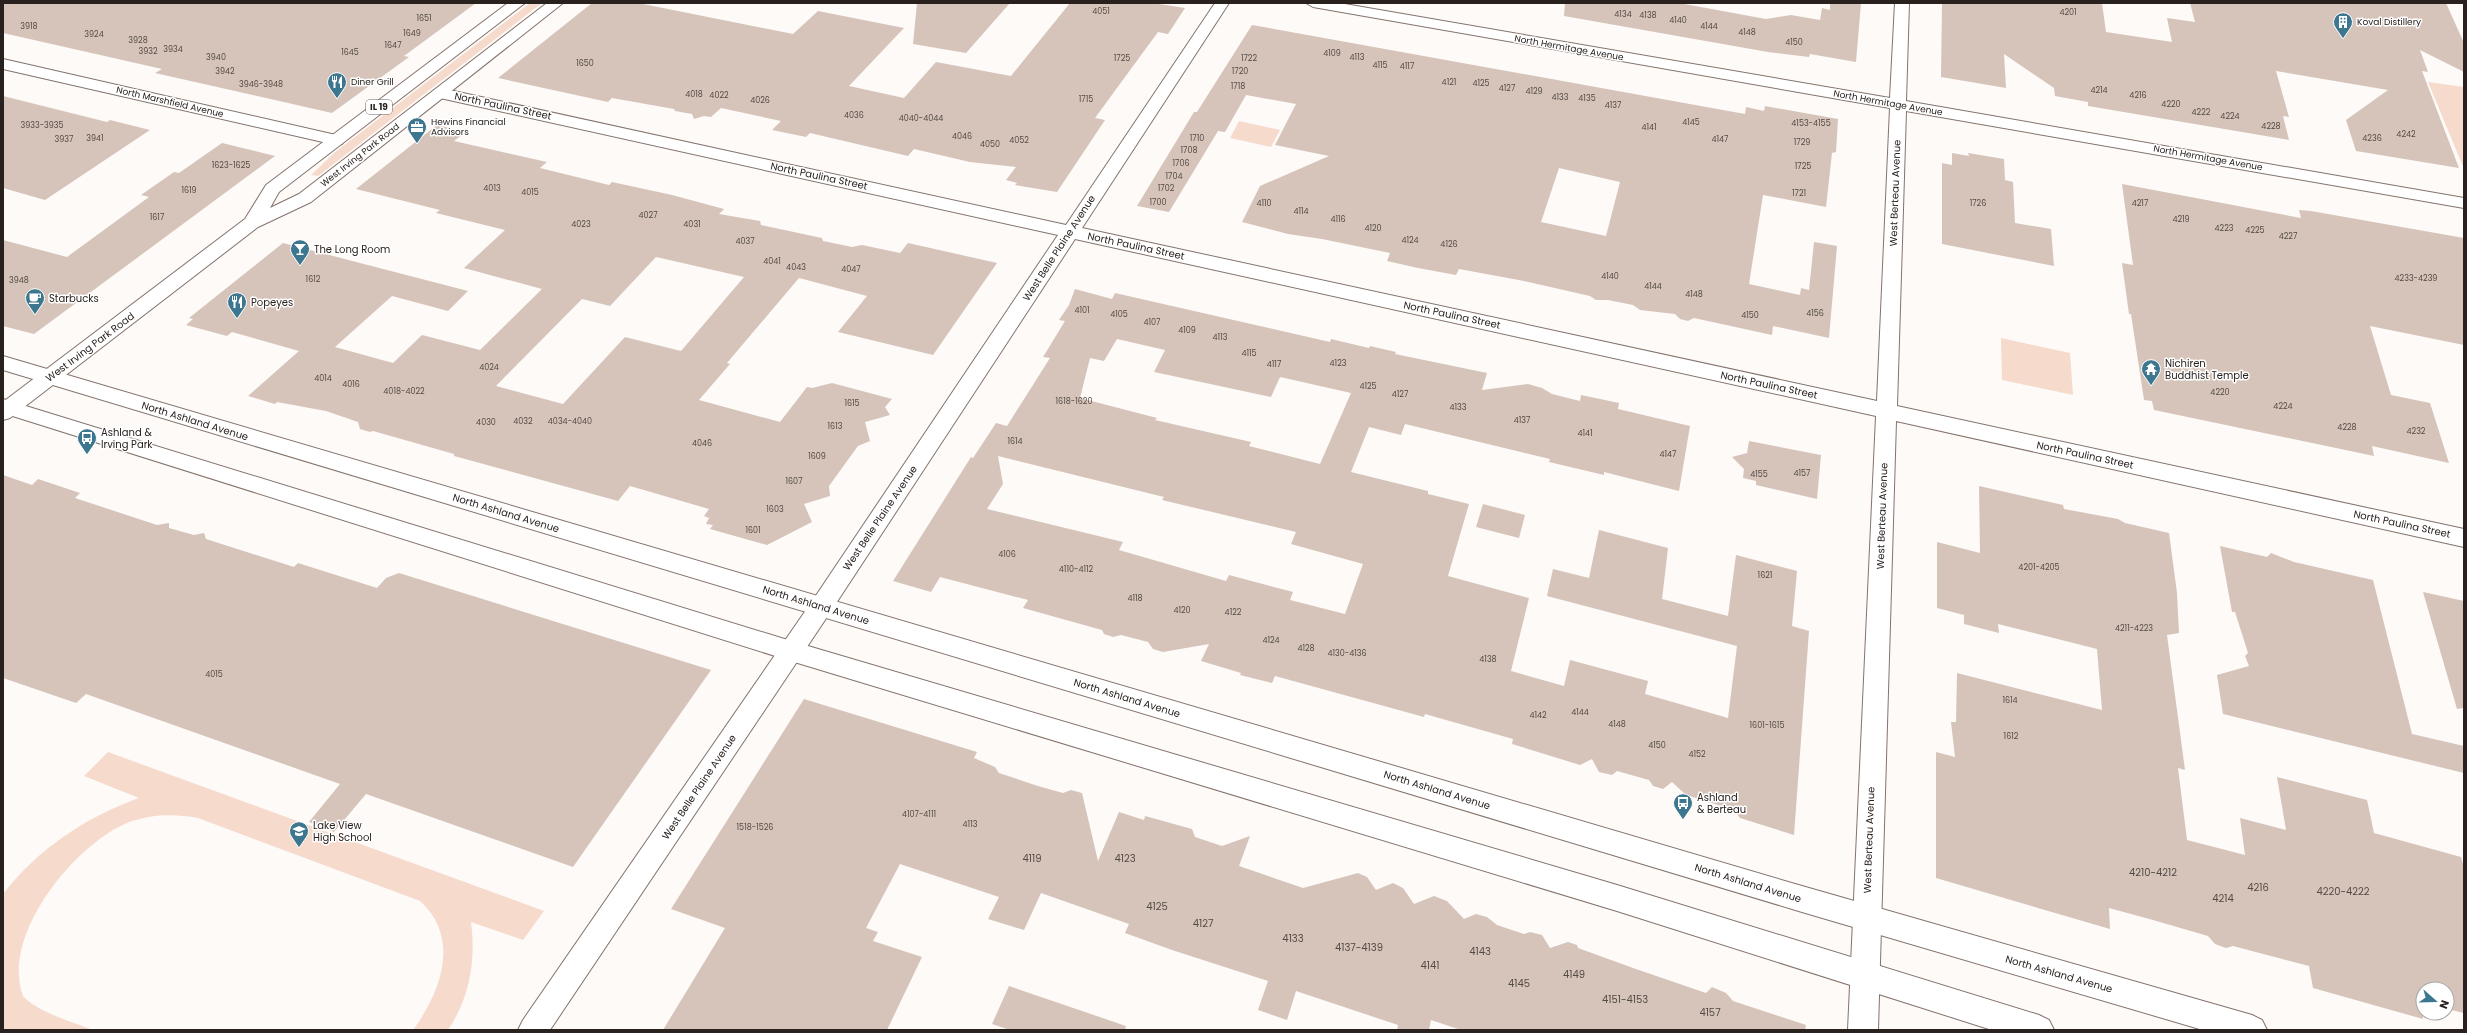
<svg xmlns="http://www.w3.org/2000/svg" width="2467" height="1033" font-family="Poppins,sans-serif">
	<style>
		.green { fill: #f6dbcd }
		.building { fill: #d6c4ba; fill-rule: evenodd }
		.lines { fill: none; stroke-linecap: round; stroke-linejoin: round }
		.street-casing { stroke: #84736b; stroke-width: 2 }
		.secondary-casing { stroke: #84736b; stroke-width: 2 }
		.primary-casing { stroke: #84736b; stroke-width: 2 }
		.street { fill: #fff; fill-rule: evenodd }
		.secondary { fill: #fff; fill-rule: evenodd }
		.primary { fill: #fff; fill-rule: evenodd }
		.labels { text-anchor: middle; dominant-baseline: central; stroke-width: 3; stroke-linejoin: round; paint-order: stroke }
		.number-label { font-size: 8px; fill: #544a45 }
		.far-poi-label { font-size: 9px; fill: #28211e; stroke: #fff; text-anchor: start }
		.far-street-label { font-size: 9px; fill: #28211e; stroke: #fff }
		.shield { fill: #fff; stroke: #686462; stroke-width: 1 }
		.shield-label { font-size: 9px; font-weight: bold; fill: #28211e }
		.street-label { font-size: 10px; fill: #28211e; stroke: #fff }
		.poi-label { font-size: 10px; fill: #28211e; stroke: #fff; text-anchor: start }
		.near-number-label { font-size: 10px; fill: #544a45 }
	</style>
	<rect width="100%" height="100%" fill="#fdfaf8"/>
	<path class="green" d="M530,3H542L318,176L311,175L334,153Z
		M2428,82L2464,87V169Z
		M1239,121L1280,130L1271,147L1230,138Z
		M2001,338L2070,353L2073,395L2002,380Z
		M108,752L544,911L523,940L471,922C476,961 470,997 448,1030H413C441,992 461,938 420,901L198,818C175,814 155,814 132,821C78,840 0,934 23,996C37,1012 73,1022 93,1030H3V894C38,849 86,817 139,798L84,776Z"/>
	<path class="building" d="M3,3H476L404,56L409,57L332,113L155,73L162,69L3,33Z
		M592,3H638L793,34L818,11L904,28L849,86L904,98L936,62L1011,76L1070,3H1153L1185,8L1168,34L1158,32L1095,118L1105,120L1057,192L1015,185L1017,183L1006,180L1016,167L970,162L914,149L908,156L810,133L806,137L772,130L781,121L721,108L711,117L704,116L694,119L692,114L675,111L674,109L612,98L608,102L498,78Z
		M917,3H1010L966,53L913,44Z
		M1565,3H1679L1766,19L1791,15L1820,20L1822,8L1830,10V3H1861L1856,62L1810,54L1809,57L1768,52L1564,16Z
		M1942,3H2102L2106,32L2172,42L2167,18L2195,22L2190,3H2446L2464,43V72L2420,50L2428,72L2422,71L2459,168L2356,151L2346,120L2388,90L2276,71L2289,117L2283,116L2289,140L2088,106V102L2055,96L2054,88L2004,54L2006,88L1941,77Z
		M1252,25L1745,114L1746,107L1764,111L1765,106L1838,119L1836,152L1832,153L1826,207L1763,195L1749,284L1800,295L1801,288L1809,290L1814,242L1837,246L1829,338L1773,326L1772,335L1694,318L1688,321L1680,319L1675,314L1640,310L1633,305L1608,300H1596L1590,296L1524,281L1459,269L1456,275L1418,268L1387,261L1390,253L1322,239L1288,234L1242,222L1260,186L1329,156L1275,145L1296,104L1246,95L1225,132L1218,131L1169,212L1137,206L1194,112H1197ZM1559,168L1620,182L1606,236L1541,222Z
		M3,96L107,122L110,120L150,130L45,200L3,188Z
		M437,125L466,132L454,141L547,162L540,168L609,185L612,182L672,195L724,209L719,214L760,221L761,225L822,238L823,241L852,247L862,245L900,253L908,243L997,263L933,355L838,332L867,296L799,278L727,363L730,364L699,400L780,422L807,387L812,388L832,383L892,399L885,407L890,415L865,422L870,441L858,446L829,486L830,496L804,504L812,522L767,545L710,529L713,525L706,524L709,518L704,516L709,509L630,486L618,501L454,456V454L373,431L370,432L360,429L358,422L326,411L277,402L275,404L248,396L299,351L232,332L227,336L186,325L193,319L189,318L283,243L468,291L448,311L392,296L335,347L393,363L422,335L480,350L542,289L464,268L505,230L436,213L440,210L356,189ZM656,257L744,277L681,351L625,337L563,404L496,386L582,299L610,306Z
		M222,143L275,156L34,334L3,326V240L67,257L149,197L141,195L174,172L179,173Z
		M1952,153L1969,156L1968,153L2004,159L2005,180L2013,182L2015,223L2051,229L2054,266L1942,244V163L1952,165Z
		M2122,184L2301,218L2299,210L2311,211L2464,238V345L2370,326L2391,395L2430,403L2449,463L2372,446L2374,456L2154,410L2152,401L2144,400L2131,314H2129L2122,263L2133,265Z
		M1075,289L1112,299L1115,293L1330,342L1331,339L1369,348L1370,346L1396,352L1395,354L1487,373L1482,390L1528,384L1542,388L1552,394L1580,401L1581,395L1619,403L1618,409L1690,426L1679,491L1604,472V475L1549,462L1550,459L1405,424L1401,435L1369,427L1351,472L1428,491V494L1469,504L1448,576L1529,598L1511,671L1564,686L1570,660L1648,681L1645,694L1728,718L1737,646L1547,596L1553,569L1589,578L1599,530L1668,548L1662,599L1728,616L1736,555L1797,571L1792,626L1809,631L1794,835L1740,818L1734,810L1686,795L1672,782L1663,789L1653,786L1649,780L1617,771L1612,775L1599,772L1592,759L1580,765L1512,744L1513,739L1425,714L1424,717L1275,676L1272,683L1240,675L1241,673L1201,661L1209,644L1163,652L1153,649L1148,642L1121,635L1113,637L1104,634L1102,630L1023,608L1028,600L940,577L931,592L893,581L971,457L973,458L996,423L1007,426L1050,358L1043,357L1065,321L1059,320L1069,305ZM1117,339L1165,350L1154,372L1271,397L1280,377L1351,393L1320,464L1249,446L1251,442L1155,420L1157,418L1080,398L1090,358L1104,361ZM998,456L1164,497L1162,500L1296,532L1291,544L1363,564L1345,614L1290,600L1293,592L1229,575L1226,581L1119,550L1123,542L987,509L1003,484Z
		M1749,441L1821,455L1817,499L1756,485V481L1743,478L1744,469L1732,457L1747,453Z
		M3,475L32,485L38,479L80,493L75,498L157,525L169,523V528L194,535L204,533L206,539L294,567L298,563L377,588L386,578L399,573L711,670L573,867L366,794L334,832L309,822L340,784L86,694L76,703L3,678Z
		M1979,486L2063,505L2064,509L2118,519L2125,523L2169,533L2177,593L2179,633L2167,635L2185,770L2178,768L2187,840L2245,855L2240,818L2286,830L2277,777L2367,800L2374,833L2461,857L2464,867V1013L2447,1009V989H2423V1019L2313,988L2309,966L2233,946L2226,948L2215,944L2208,936L2153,920L2109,908L2110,929L1936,878V752L1955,757L1951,722H1956L1957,673L2102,710L2097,649L1998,624L1999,633L1964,624V615L1937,608V542L1980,553Z
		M1483,504L1525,515L1519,538L1476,527Z
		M2220,546L2267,557L2271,553L2294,562L2373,580L2412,734L2464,746V773L2223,714L2217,675L2249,666L2245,656L2248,653L2235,612H2232Z
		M2423,592L2464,601V708L2457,709Z
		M804,699L977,752L974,758L995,767L999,773L1038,786L1063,793L1071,790L1082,793L1098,861L1119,812L1144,820L1145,816L1192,829L1195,837L1222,846L1250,836L1239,866L1303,888L1358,873L1367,877L1376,890L1393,883L1403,888L1414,904L1434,896L1447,901L1464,919L1476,914L1487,917L1497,925L1524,934L1530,932L1542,935L1550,948L1568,942L1577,945L1578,948L1633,968L1706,993L1712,987L1726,993L1733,1001L1806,1025L1805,1030H1461L1431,1020L1429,1030H1397L1398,1025L1296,991L1287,1020L1258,1010L1268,981L1172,950L1125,933L1129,924L1041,893L1024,930L988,919L999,897L900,864L866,928L878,932L873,941L922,957L887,1030H663L725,928L671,909Z
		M1009,986L1126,1026L1125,1030H1010L992,1024Z"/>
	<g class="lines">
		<g class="street-casing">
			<path id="street" d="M1215,3H1229L1082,228L1877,401L1890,108L1313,7L1306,3H1339L1890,98L1895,3H1909L1906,101L2464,198V208L1906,111L1897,406L2464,529V547L1896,421L1878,1030H1848L1876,416L1075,239L829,614L550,1030H518L523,1020L813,600L1058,235L440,98L432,93L440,88L1066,225Z
				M3,59L336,135L342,136L344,140L342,144L336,145L3,69Z"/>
		</g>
		<g class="secondary-casing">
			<path id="secondary" d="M3,356L1802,886L2252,1015L2262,1020L2267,1030H2203L1802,912L3,370Z
				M3,399L791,641L1617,885L2039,1015L2049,1020L2054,1030H1992L1617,911L791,661L3,413Z"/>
		</g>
		<g class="primary-casing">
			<path id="primary" d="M508,3H525L279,192L270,208L299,194L547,3H563L311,202L258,227L10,418L3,420V402L245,219L266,185Z"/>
		</g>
		<use href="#street" class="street"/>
		<use href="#secondary" class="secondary"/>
		<use href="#primary" class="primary"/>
	</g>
	<defs>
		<g id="building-pin" transform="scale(1)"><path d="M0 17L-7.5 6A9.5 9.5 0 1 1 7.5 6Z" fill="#3c768f" stroke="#fff"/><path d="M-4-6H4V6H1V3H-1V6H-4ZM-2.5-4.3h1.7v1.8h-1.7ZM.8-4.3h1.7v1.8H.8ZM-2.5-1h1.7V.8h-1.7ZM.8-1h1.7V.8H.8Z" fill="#fff"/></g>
		<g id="restaurant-pin" transform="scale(1)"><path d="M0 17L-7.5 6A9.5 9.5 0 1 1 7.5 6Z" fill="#3c768f" stroke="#fff"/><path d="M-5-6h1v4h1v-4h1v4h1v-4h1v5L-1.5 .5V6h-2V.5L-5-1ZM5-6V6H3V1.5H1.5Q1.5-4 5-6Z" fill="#fff"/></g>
		<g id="office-pin" transform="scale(1)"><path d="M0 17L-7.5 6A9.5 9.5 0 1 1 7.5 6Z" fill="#3c768f" stroke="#fff"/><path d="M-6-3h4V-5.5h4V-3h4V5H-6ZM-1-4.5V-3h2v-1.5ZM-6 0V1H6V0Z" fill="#fff"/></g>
		<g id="bar-pin" transform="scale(1)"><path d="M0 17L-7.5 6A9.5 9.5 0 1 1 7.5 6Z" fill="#3c768f" stroke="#fff"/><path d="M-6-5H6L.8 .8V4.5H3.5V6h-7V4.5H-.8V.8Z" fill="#fff"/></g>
		<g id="cafe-pin" transform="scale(1)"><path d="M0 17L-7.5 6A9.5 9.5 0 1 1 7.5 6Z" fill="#3c768f" stroke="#fff"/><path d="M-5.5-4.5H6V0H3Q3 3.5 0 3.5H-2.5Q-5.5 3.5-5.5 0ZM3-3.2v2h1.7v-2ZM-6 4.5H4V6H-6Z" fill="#fff"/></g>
		<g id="temple-pin" transform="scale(1)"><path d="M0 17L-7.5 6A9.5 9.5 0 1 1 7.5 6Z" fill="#3c768f" stroke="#fff"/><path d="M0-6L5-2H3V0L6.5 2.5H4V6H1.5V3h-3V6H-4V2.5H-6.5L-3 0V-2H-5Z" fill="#fff"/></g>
		<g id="bus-pin" transform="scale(1)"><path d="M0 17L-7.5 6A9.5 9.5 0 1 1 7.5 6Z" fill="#3c768f" stroke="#fff"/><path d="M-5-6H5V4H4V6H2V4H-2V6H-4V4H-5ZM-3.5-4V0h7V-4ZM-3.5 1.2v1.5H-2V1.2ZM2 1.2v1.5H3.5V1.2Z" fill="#fff"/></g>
		<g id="school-pin" transform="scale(1)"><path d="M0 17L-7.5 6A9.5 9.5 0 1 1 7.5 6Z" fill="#3c768f" stroke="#fff"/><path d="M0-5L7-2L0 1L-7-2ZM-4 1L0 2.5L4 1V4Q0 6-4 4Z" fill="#fff"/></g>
	</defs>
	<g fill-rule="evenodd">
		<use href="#building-pin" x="2343" y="22"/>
		<use href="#restaurant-pin" x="337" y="82"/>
		<use href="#office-pin" x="417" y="127"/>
		<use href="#bar-pin" x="300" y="249"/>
		<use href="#cafe-pin" x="35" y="298"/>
		<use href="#restaurant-pin" x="237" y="302"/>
		<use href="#temple-pin" x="2151" y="369"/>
		<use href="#bus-pin" x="87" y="438"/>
		<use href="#bus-pin" x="1683" y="803"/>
		<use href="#school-pin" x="299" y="831"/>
	</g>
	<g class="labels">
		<g class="number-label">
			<text x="1101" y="11">4051</text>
			<text x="2068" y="12">4201</text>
			<text x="1623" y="14">4134</text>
			<text x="1648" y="15">4138</text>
			<text x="424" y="18">1651</text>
			<text x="1678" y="20">4140</text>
			<text x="29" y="26">3918</text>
			<text x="1709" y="26">4144</text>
			<text x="1747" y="32">4148</text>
			<text x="412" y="33">1649</text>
			<text x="94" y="34">3924</text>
			<text x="138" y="40">3928</text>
			<text x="1794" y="42">4150</text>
			<text x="393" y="45">1647</text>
			<text x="173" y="49">3934</text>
			<text x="148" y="51">3932</text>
			<text x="350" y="52">1645</text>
			<text x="1332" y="53">4109</text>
			<text x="216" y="57">3940</text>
			<text x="1357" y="57">4113</text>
			<text x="1122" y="58">1725</text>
			<text x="1249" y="58">1722</text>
			<text x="585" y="63">1650</text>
			<text x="1380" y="65">4115</text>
			<text x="1407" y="66">4117</text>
			<text x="225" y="71">3942</text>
			<text x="1240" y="71">1720</text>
			<text x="1449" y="82">4121</text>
			<text x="1481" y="83">4125</text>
			<text x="261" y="84">3946-3948</text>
			<text x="1238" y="86">1718</text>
			<text x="1507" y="88">4127</text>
			<text x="2099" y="90">4214</text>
			<text x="1534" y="91">4129</text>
			<text x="694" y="94">4018</text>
			<text x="719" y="95">4022</text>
			<text x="2138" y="95">4216</text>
			<text x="1560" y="97">4133</text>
			<text x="1587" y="98">4135</text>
			<text x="1086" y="99">1715</text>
			<text x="760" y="100">4026</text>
			<text x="2171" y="104">4220</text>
			<text x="1613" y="105">4137</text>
			<text x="2201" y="112">4222</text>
			<text x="854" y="115">4036</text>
			<text x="2230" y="116">4224</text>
			<text x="921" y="118">4040-4044</text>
			<text x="1691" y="122">4145</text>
			<text x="1811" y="123">4153-4155</text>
			<text x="42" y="125">3933-3935</text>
			<text x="2271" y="126">4228</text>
			<text x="1649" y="127">4141</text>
			<text x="2406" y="134">4242</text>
			<text x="962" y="136">4046</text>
			<text x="95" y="138">3941</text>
			<text x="1197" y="138">1710</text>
			<text x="2372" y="138">4236</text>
			<text x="64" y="139">3937</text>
			<text x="1720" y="139">4147</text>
			<text x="1019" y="140">4052</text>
			<text x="1802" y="142">1729</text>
			<text x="990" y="144">4050</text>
			<text x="1189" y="150">1708</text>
			<text x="1181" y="163">1706</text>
			<text x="231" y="165">1623-1625</text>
			<text x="1803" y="166">1725</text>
			<text x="1174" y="176">1704</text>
			<text x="492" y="188">4013</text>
			<text x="1166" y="188">1702</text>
			<text x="189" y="190">1619</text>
			<text x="530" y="192">4015</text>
			<text x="1799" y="193">1721</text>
			<text x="1158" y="202">1700</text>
			<text x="1264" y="203">4110</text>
			<text x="1978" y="203">1726</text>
			<text x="2140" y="203">4217</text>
			<text x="1301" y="211">4114</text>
			<text x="648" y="215">4027</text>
			<text x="157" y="217">1617</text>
			<text x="1338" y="219">4116</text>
			<text x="2181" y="219">4219</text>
			<text x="581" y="224">4023</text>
			<text x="692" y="224">4031</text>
			<text x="1373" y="228">4120</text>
			<text x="2224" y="228">4223</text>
			<text x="2255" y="230">4225</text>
			<text x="2288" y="236">4227</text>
			<text x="1410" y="240">4124</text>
			<text x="745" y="241">4037</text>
			<text x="1449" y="244">4126</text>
			<text x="772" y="261">4041</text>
			<text x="796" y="267">4043</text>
			<text x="851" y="269">4047</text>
			<text x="1610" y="276">4140</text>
			<text x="2416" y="278">4233-4239</text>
			<text x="313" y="279">1612</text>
			<text x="19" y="280">3948</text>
			<text x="1653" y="286">4144</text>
			<text x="1694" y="294">4148</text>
			<text x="1082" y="310">4101</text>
			<text x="1815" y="313">4156</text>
			<text x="1119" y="314">4105</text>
			<text x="1750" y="315">4150</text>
			<text x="1152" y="322">4107</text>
			<text x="1187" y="330">4109</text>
			<text x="1220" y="337">4113</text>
			<text x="1249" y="353">4115</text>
			<text x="1338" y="363">4123</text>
			<text x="1274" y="364">4117</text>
			<text x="489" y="367">4024</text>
			<text x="323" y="378">4014</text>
			<text x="351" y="384">4016</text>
			<text x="1368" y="386">4125</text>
			<text x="404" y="391">4018-4022</text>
			<text x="2220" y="392">4220</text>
			<text x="1400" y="394">4127</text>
			<text x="1074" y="401">1618-1620</text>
			<text x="852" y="403">1615</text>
			<text x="2283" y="406">4224</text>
			<text x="1458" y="407">4133</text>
			<text x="1522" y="420">4137</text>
			<text x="523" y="421">4032</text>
			<text x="570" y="421">4034-4040</text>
			<text x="486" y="422">4030</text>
			<text x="835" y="426">1613</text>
			<text x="2347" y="427">4228</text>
			<text x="2416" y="431">4232</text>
			<text x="1585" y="433">4141</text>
			<text x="1015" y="441">1614</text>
			<text x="702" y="443">4046</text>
			<text x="1668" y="454">4147</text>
			<text x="817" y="456">1609</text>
			<text x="1802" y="473">4157</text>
			<text x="1759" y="474">4155</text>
			<text x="794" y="481">1607</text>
			<text x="775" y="509">1603</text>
			<text x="753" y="530">1601</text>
			<text x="1007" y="554">4106</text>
			<text x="2039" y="567">4201-4205</text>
			<text x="1076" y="569">4110-4112</text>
			<text x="1765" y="575">1621</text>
			<text x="1135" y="598">4118</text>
			<text x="1182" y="610">4120</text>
			<text x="1233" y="612">4122</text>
			<text x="2134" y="628">4211-4223</text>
			<text x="1271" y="640">4124</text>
			<text x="1306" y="648">4128</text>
			<text x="1347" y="653">4130-4136</text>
			<text x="1488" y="659">4138</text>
			<text x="214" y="674">4015</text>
			<text x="2010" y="700">1614</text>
			<text x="1580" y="712">4144</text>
			<text x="1538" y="715">4142</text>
			<text x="1617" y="724">4148</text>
			<text x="1767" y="725">1601-1615</text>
			<text x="2011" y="736">1612</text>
			<text x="1657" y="745">4150</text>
			<text x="1697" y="754">4152</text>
			<text x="919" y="814">4107-4111</text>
			<text x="970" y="824">4113</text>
			<text x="755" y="827">1518-1526</text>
		</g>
		<g class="far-poi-label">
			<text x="2357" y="22">Koval Distillery</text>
			<text x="351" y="82">Diner Grill</text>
			<text x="431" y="122">Hewins Financial<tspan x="431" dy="10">Advisors</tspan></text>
		</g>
		<g class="far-street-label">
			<text transform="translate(1569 48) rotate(10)">North Hermitage Avenue</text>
			<text transform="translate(170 102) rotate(13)">North Marshfield Avenue</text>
			<text transform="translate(1888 103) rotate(10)">North Hermitage Avenue</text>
			<text transform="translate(360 155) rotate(-38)">West Irving Park Road</text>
			<text transform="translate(2208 158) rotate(10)">North Hermitage Avenue</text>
		</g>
		<rect class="shield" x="366" y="100" width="26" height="14" rx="3"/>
		<g class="shield-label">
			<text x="379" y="107">IL 19</text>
		</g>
		<g class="street-label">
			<text transform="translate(503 106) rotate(12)">North Paulina Street</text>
			<text transform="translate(819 176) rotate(12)">North Paulina Street</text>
			<text transform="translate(1895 193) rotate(-88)">West Berteau Avenue</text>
			<text transform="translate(1136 246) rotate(12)">North Paulina Street</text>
			<text transform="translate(1059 248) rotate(-57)">West Belle Plaine Avenue</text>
			<text transform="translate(1452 315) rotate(12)">North Paulina Street</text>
			<text transform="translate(90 347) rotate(-37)">West Irving Park Road</text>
			<text transform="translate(1769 385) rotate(12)">North Paulina Street</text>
			<text transform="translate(195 421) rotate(17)">North Ashland Avenue</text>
			<text transform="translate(2085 455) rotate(12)">North Paulina Street</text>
			<text transform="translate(506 513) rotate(17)">North Ashland Avenue</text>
			<text transform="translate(1882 516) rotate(-88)">West Berteau Avenue</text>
			<text transform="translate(880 518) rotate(-56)">West Belle Plaine Avenue</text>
			<text transform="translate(2402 524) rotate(12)">North Paulina Street</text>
			<text transform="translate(816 605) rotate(17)">North Ashland Avenue</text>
			<text transform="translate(1127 698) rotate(17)">North Ashland Avenue</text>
			<text transform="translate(699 787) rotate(-56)">West Belle Plaine Avenue</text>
			<text transform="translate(1437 790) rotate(17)">North Ashland Avenue</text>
			<text transform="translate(1869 840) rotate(-88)">West Berteau Avenue</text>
			<text transform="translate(1748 883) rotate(17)">North Ashland Avenue</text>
			<text transform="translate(2059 974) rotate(16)">North Ashland Avenue</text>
		</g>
		<g class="poi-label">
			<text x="314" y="249">The Long Room</text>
			<text x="49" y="298">Starbucks</text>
			<text x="251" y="302">Popeyes</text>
			<text x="2165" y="363">Nichiren<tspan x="2165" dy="12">Buddhist Temple</tspan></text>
			<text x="101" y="432">Ashland &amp;<tspan x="101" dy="12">Irving Park</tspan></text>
			<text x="1697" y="797">Ashland<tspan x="1697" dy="12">&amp; Berteau</tspan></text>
			<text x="313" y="825">Lake View<tspan x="313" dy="12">High School</tspan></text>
		</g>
		<g class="near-number-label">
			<text x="1032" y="858">4119</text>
			<text x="1125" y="858">4123</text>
			<text x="2153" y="872">4210-4212</text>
			<text x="2258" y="887">4216</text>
			<text x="2343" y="891">4220-4222</text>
			<text x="2223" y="898">4214</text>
			<text x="1157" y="906">4125</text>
			<text x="1203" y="923">4127</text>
			<text x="1293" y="938">4133</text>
			<text x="1359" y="947">4137-4139</text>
			<text x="1480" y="951">4143</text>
			<text x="1430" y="965">4141</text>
			<text x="1574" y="974">4149</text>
			<text x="1519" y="983">4145</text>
			<text x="1625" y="999">4151-4153</text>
			<text x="1710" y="1012">4157</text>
		</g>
	</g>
	<rect width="2467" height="1033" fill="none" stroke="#28211e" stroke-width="8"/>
	<g transform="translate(2435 1001) rotate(110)"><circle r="19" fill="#ffffff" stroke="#a9a6a5"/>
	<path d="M0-3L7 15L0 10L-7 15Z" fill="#3c768f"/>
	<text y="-6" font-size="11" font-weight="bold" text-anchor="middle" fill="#28211e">N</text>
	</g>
</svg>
